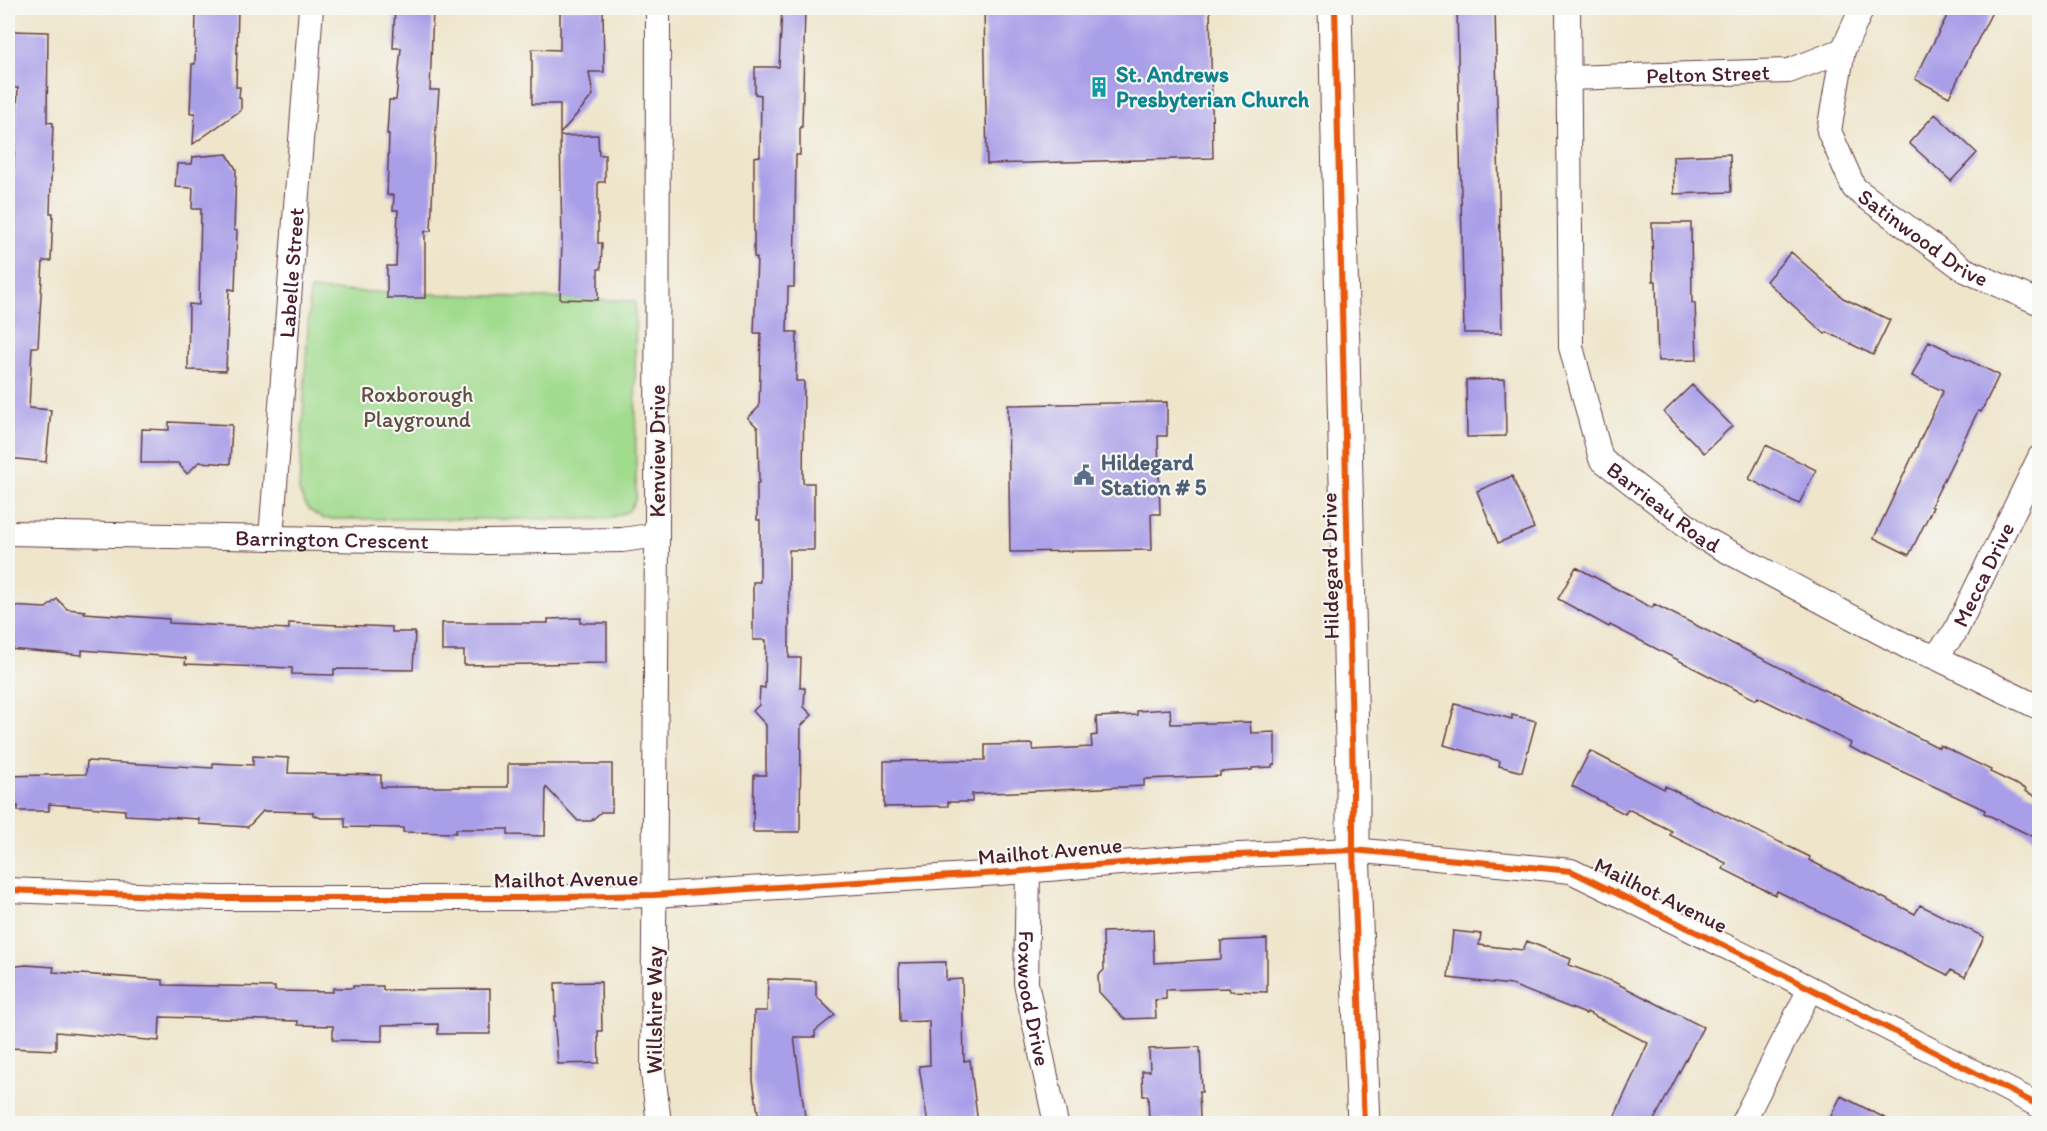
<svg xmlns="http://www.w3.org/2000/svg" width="2047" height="1131" font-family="Itim,sans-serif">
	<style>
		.green { fill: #a1db8e; stroke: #767d5c; stroke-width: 1.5 }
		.building { fill: #a99ee8 }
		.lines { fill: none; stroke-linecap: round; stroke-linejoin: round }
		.street-casing { stroke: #633d43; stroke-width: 26 }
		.secondary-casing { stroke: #633d43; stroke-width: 35 }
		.street { stroke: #fff; stroke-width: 24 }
		.secondary { stroke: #fff; stroke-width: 33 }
		.cycleway-casing { stroke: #f6f6f2; stroke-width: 10 }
		.cycleway { stroke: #e8590c; stroke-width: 6 }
		.labels { text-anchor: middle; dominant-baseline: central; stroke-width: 4.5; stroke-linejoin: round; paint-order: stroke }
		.culture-label { font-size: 22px; font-weight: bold; fill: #0d838f; stroke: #f6f6f2; text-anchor: start }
		.street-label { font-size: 22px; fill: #4a1f2b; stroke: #f6f6f2 }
		.park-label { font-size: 22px; fill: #604e44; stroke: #f6f6f2 }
		.service-label { font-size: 22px; font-weight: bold; fill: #4e5e75; stroke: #f6f6f2; text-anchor: start }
	</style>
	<rect width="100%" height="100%" fill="#f6f6f2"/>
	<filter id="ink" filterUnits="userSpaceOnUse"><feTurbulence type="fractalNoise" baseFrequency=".0167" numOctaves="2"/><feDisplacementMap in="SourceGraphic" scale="12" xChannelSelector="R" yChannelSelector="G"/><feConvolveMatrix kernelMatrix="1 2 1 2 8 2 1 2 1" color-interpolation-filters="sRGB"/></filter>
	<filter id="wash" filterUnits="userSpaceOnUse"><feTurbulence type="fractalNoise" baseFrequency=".008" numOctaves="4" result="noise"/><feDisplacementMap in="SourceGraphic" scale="24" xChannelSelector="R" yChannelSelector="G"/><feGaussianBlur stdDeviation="1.35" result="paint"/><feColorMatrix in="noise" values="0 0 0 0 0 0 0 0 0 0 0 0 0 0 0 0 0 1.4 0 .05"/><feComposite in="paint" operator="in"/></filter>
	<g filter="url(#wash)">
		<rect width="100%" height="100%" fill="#eee5cb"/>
		<path class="green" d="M310,290L635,301L636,498L629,511L608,519H325C308,512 305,507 299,490Z"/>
		<g id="blocks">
			<path class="building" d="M196,8H238L236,87H240L239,97L241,99V110L193,144L195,113H190L192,64H195Z
				M395,8H433L430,90H439L434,155L431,231H425V298H387V266H396L398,210H393L394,195H387L389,134H387L389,100H396L401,48H393Z
				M560,8H603L604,72H589L593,95L560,134V104H532V49L560,50Z
				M782,8H805L802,127H800V155H796L794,287H788L787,332H797L796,381H804L803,483H814V550H789V658H801L800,688H805L804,707L812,715L801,726L800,832H753L754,775H766V725L753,711L759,705L760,687L765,688L766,640H753V582H760V520H757V483H759L758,428L748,418L759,407L761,333H754L757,258L754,257V157L760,156L761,95L755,94V67H779Z
				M984,8H1210L1213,158L987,164Z
				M1457,8H1495L1502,333H1464Z
				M1951,8H1994L1949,97L1915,79Z
				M11,31L48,32L47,122L53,123L50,213H53L51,261H43L38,347H32L29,408L51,410L46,462L8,458V212H11L18,88H11Z
				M1935,114L1977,153L1951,181L1909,143Z
				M598,135L599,155H605V182H598V243H602L601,269H598V300L560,299L562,242L560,136Z
				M227,154L236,169L234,230L237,231L235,290L229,289L226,371L188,370L189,304L199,305L201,209H192L193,188L175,187L177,164H192L193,157Z
				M1730,154L1731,192L1674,194L1673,156Z
				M1652,223H1691L1692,303H1695L1697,360L1658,361L1656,281H1653Z
				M1791,252L1843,298L1890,320L1873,355L1827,332L1825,334L1766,281Z
				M1929,341L1999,375L1981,412L1978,411L1931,506L1933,507L1909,555L1874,538L1943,391L1912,376Z
				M1505,379L1506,436L1467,437L1466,380Z
				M1692,385L1732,426L1704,453L1664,412Z
				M1167,402V436H1158L1160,514H1151L1152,550L1010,552L1008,405Z
				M169,422L232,425L230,464L199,462L187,474L178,463H141L142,429L169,430Z
				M1766,445L1816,470L1799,504L1749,479Z
				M1512,476L1534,528L1498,543L1477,491Z
				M1576,567L1652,608L1654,604L1939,748L1940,745L1991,770L1990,772L2026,789L2025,791L2040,798V840L1984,813L1985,810L1849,747L1851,743L1758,697L1756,700L1610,625L1609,627L1558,599Z
				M57,599L67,609L85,611L84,613L169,619V623L289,629V623L392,627V632H415L413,670L334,669V675L292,674V668L185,664L186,658L82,650V655L8,649V606L46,608Z
				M581,618L580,623H607V663L464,665V651H442V623H548V619Z
				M1455,704L1512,719V715L1536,721L1522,772L1499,766L1500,761L1444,745Z
				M1170,709L1171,724L1250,722L1251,733L1275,732V764L1272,765V767L1252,768V770L1220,772V776L1144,779V786L972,794V802H948V806L884,807V761L985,760V745L1033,744V750L1092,747L1091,736L1097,735L1096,717L1137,715V711Z
				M1590,751L1664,789L1665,786L1810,857L1809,860L1915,914L1920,905L1984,937L1965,977L1951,970L1948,975L1777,891L1775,895L1723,869L1726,863L1670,835L1672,831L1628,809L1625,814L1572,786Z
				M253,756L289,758L288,773L381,775V787H508V764H612V812H601L591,821H578L546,787L545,836L508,835V829H456V833L403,832V828L345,827V818H321L313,815V812L263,811L248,827L199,824V819L125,815V810L49,804V811H18V806H8V776L86,774L87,761L213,768V763L253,765Z
				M1153,930L1154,963L1221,959V941L1267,939V992L1230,991L1229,988L1166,990V999L1155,1000L1156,1018L1124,1019L1099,992L1098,976L1104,970L1103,932Z
				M1453,931L1481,934L1479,945L1523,950L1527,941L1571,959L1569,965L1614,982L1703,1027L1652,1124H1611L1648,1043L1587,1012L1586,1014L1512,985L1448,978Z
				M946,962V980L962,979L964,1061L970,1060L978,1124H928L919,1066L930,1065L929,1021L900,1022L899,963Z
				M26,965L54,967L53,972L163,980V985L275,987V991L333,992V988H353V986H383V990L490,989V1034H438V1024L382,1025V1041L333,1040V1026L298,1025V1021L160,1017L159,1041L56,1032V1050L8,1048V967Z
				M768,979L816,981V996L835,1015L815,1031V1037H794L806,1124H766L765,1119L759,1120L753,1080L754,1011H767Z
				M601,982L602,1031H598L599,1063L558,1064L554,1016H556L555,983Z
				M1200,1047L1202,1092H1199L1200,1119L1149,1121L1148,1096H1143L1142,1071H1150L1149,1049Z
				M1841,1096L1897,1124H1827Z"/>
		</g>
	</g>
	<g filter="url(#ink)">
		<use href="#blocks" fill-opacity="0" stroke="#633d43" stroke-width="1.5"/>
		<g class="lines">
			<g class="street-casing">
				<g id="street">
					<path d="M658,8L657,535L653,1072L659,1124"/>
					<path id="s1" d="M1568,8L1571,347L1601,459L1703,538L1908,647L1935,657L2040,708"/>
					<path id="s2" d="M1862,8L1843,50L1829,131L1854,188L1965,270L2040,303"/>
					<path id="s3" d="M1568,78L1789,71L1843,50"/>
					<path id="s4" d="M8,533L486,542L622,540L657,535"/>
					<path id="s5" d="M271,538L311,8"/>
					<path id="s6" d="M1935,657L1955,632L2040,457"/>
					<path id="s7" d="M1028,871L1026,983L1056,1124"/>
					<path d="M8,890L213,898H525L654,895L1000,873L1193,857L1353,850L1571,871L1782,974L2040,1106"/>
					<path d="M1742,1124L1810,989"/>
				</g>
			</g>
			<g class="secondary-casing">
				<path id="secondary" d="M1335,8L1353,781V850L1364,1124"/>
			</g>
			<use href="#street" class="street"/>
			<use href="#secondary" class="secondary"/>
			<g class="cycleway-casing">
				<path id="cycleway" d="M1335,8L1353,781V850L1364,1124
					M8,890L213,898H525L654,895L1000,873L1193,857L1353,850L1571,871L1782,974L2040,1106"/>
			</g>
			<use href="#cycleway" class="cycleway"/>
		</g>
	</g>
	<defs>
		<g id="building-bare" transform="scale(1.62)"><path d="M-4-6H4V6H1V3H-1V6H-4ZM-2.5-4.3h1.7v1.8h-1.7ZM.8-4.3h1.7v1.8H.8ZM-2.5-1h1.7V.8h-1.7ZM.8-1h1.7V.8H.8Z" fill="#0f9aa8" stroke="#f6f6f2" stroke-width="2.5" paint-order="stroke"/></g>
		<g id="civic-bare" transform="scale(1.62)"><path d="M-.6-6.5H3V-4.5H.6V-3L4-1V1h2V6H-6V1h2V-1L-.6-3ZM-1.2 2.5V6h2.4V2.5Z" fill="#5c6f8a" stroke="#f6f6f2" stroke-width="2.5" paint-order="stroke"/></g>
	</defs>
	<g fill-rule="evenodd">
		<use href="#building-bare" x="1099" y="87"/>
		<use href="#civic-bare" x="1084" y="475"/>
	</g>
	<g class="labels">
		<g class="culture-label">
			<text x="1116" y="74">St. Andrews<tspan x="1116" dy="25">Presbyterian Church</tspan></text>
		</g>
		<g class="street-label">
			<text stroke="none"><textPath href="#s3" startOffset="140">Pelton Street</textPath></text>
			<text stroke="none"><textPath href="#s2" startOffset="276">Satinwood Drive</textPath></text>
			<text stroke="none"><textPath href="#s5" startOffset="266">Labelle Street</textPath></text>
			<text transform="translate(657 451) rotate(-90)">Kenview Drive</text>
			<text stroke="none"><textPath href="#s1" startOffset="534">Barrieau Road</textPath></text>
			<text stroke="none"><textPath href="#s4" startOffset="324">Barrington Crescent</textPath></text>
			<text transform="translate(1330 566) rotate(-91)">Hildegard Drive</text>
			<text stroke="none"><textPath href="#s6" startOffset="96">Mecca Drive</textPath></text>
			<text transform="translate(1050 851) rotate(-5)">Mailhot Avenue</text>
			<text transform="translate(566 879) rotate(-1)">Mailhot Avenue</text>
			<text transform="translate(1661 895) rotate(26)">Mailhot Avenue</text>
			<text stroke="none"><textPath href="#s7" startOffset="128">Foxwood Drive</textPath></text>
			<text transform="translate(654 1010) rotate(-90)">Willshire Way</text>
		</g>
		<g class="park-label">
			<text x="417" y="394">Roxborough<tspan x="417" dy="25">Playground</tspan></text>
		</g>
		<g class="service-label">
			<text x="1101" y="462">Hildegard<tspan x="1101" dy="25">Station # 5</tspan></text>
		</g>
	</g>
	<rect width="2047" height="1131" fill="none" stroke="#f6f6f2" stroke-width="30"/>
</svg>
